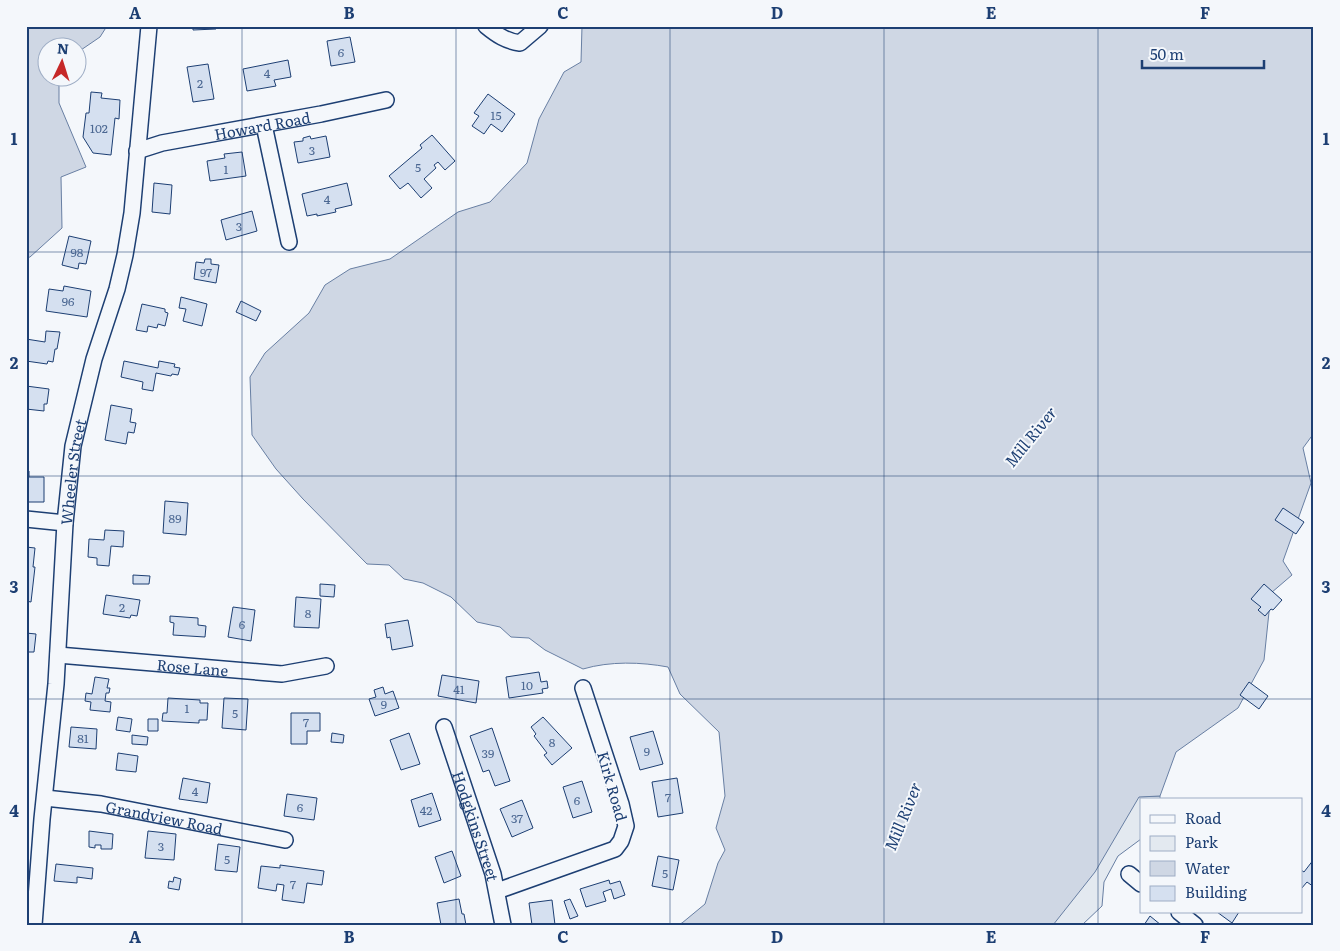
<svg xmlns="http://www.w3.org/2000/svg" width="1340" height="951" font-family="Literata,serif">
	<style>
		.green { fill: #e3e9f0; stroke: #687fa3 }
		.water { fill: #cfd7e4; stroke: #687fa3 }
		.building { fill: #d5e0f0; stroke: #1d3f73 }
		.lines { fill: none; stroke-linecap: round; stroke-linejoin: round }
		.street-casing { stroke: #1d3f73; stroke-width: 18 }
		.street { stroke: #f4f7fb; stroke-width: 15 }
		.grid { fill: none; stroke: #1d3f73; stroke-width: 1; stroke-opacity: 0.55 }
		.labels { text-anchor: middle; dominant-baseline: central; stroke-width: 4; stroke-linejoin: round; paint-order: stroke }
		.number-label { font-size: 12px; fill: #4b6792 }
		.street-label { font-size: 15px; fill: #1d3f73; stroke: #f4f7fb }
		.water-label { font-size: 16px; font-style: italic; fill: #1d3f73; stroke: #f4f7fb }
		.neatline { fill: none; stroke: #1d3f73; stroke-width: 2 }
		.grid-label { font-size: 16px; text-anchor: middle; font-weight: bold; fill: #1d3f73 }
	</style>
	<rect width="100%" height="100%" fill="#f4f7fb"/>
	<path class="green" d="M1160,796V800H1141V839L1118,856L1104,882L1102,906L1082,925H1041L1137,797Z"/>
	<path class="water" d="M26,26H107L100,37L78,52V48H48V78H59V103L86,167L61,177L62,228L30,257L26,258Z
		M582,26H1314V433L1303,448L1311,483L1283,561L1292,575L1271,593L1264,660L1238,708L1176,752L1160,796L1139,797L1095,872L1053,925H677L682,923L705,904L718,863L725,850L716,828L725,796L719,732L680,694L668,667C641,662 610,661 583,669L545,650L529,638L511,637L500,627L477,622L451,597L423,583L404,579L389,565L367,564L303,499L276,469L252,435L250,377L265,353L309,313L325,285L350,269L390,259L458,212L490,202L527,163L539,119L564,72L581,62Z"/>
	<path class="building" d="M193,26H216V29L193,30Z
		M350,37L355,62L331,66L327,41Z
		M288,60L291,77L274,80L276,86L247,91L243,69Z
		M208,64L214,99L193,102L187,67Z
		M91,92L102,93L101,98L120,100L119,119L115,118L111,155L93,153L83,137L86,113H89Z
		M488,94L515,114L502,132L491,124L484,134L472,126L479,116L474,113Z
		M432,135L455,161L445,170L438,162L434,165L436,168L424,179L432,188L421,198L408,183L400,189L389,176L422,148L420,145Z
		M310,136L311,139L326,136L330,157L298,163L294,142L303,141V138Z
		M242,152L246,176L210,181L207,161L225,158L224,154Z
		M154,183L172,185L170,214L152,212Z
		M347,183L352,205L335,209L336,212L317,216V214L307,216L302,194Z
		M252,211L257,231L226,240L221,220Z
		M69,236L91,241L86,264L79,263L78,269L62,265Z
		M205,259H211V264L219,265L216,283L194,279L196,262L204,263Z
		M64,286L91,291L87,317L46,311L49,289L63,291Z
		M181,297L207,304L202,326L183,321L186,309L179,308Z
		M241,301L261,311L256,321L236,312Z
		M142,304L165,309V312L168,313L165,326L158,324L157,328L148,326L147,332L136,330Z
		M46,331L60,332L57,349H55L53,362L48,361L47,364L26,361V339L45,342Z
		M124,361L158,368L159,361L175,364L174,367L180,368L178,375L172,374L171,376L156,373L153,391L142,389L143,382L121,377Z
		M26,386L49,389L47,404H44V411L26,409Z
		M111,405L132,409L130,422L136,423L134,433L128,432L126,444L105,440Z
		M26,471H29V477H44V502H28L26,504Z
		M165,501L188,503L186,535L163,533Z
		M1283,508L1304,522L1296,534L1275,520Z
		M105,530L124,531L123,547L111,546L109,566L97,565V558L88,557L89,539L104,540Z
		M26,547L35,548L33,567H35L31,602L26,601Z
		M133,575L150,576L149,584H133Z
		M320,584L335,585L334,597L320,596Z
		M1264,584L1282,600L1273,610L1271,609L1265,616L1258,610L1261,607L1251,599Z
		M106,595L140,600L137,616L131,615L130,618L103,614Z
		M296,597L321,599L319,628L294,627Z
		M233,607L255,610L251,641L228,637Z
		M170,616L198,618V625L206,626L205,637L173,635L174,623L170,622Z
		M408,620L413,646L392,650L390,637L387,638L385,624Z
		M26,633L36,634L34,652H26Z
		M539,672L541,682L547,681L548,688L542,689L543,693L509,698L506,677Z
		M442,675L479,681L476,703L438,696Z
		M95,677L109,679L107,688H110L109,693H106L105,701L111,702L110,712L90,710L91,702L85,701L86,693L92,694Z
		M1249,682L1268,696L1259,709L1240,695Z
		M383,687L385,694L393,691L399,708L375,716L369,699L376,697L374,690Z
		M168,698L200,700V703H208L207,720H199V723L162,721L163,713H167Z
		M224,698L248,699L246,730L222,728Z
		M291,713H320V731H307V744H291Z
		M118,717L132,719L130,732L116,730Z
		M543,717L572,748L552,765L544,755L547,753L534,736L536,734L531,727Z
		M148,719H158V731H148Z
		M71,727L97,729L96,749L69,747Z
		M492,728L510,781L495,786L489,770L483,772L470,736Z
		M653,731L663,764L640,770L630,737Z
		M332,733L344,735L343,743L331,742Z
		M409,733L420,764L401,770L390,740Z
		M132,735L148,737L147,745L132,744Z
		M118,753L138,756L136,772L116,770Z
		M183,778L210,783L207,803L179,799Z
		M677,778L683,813L658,817L652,782Z
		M582,781L592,812L573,818L563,787Z
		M432,793L441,820L419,827L411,800Z
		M287,794L317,798L314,820L284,816Z
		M522,800L533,828L512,837L500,809Z
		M89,831L113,834L112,849H101V845H95V848L89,847Z
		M148,831L176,834L174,860L145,858Z
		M218,844L240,847L237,872L215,870Z
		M452,851L461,876L444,883L435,857Z
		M658,856L679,860L673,890L652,886Z
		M1314,859V887L1307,882L1301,889V870L1304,872Z
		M56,864L93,868L92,879L77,877V883L54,881Z
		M280,865L324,871L322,885L307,883L304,903L282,900L284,885L277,884L276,891L258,888L261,866L280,868Z
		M174,877L181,879L179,890L168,888L169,881L173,882Z
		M609,880L610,884L620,881L625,895L614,899L611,889L603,892L606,901L586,907L580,889Z
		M459,899L462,914H464L466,925H441L437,903Z
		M570,899L578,916L570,919L564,901Z
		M552,900L555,925H532L529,903Z
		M1217,912H1239L1232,923Z
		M1150,916L1161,925H1144Z"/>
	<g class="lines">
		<g class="street-casing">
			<g id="street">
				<path d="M486,26C497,35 506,41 520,43L540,26"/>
				<path d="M264,125L289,242"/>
				<path id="s1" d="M137,151L162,143L321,114L386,100"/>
				<path d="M26,519L65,523"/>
				<path id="s2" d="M58,655L282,674L326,666"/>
				<path id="s3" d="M444,727L493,874L503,925"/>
				<path id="s4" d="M45,798L101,804L285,840"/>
				<path d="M1129,874L1141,884"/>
				<path d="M497,891L615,849L621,841L626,826L621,804L583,688"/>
				<path d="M1179,912L1195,925"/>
				<path id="s5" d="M34,925L42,819L56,684L65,523L73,446L94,359L117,289L125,255L132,213L149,26"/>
			</g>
		</g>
		<use href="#street" class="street"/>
	</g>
	<path class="grid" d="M242,26V925M456,26V925M670,26V925M884,26V925M1098,26V925M26,252H1314M26,476H1314M26,699H1314"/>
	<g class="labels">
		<g class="number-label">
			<text x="341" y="52">6</text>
			<text x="267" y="73">4</text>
			<text x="200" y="83">2</text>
			<text x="496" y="115">15</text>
			<text x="99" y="128">102</text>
			<text x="312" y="150">3</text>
			<text x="418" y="167">5</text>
			<text x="226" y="169">1</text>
			<text x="327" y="199">4</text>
			<text x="239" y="226">3</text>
			<text x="77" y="252">98</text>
			<text x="206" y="272">97</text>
			<text x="68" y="301">96</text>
			<text x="175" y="518">89</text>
			<text x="122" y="607">2</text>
			<text x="308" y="613">8</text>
			<text x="242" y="624">6</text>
			<text x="527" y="685">10</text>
			<text x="459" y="689">41</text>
			<text x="384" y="704">9</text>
			<text x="187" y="708">1</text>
			<text x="235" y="713">5</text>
			<text x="306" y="722">7</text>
			<text x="83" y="738">81</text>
			<text x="552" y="742">8</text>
			<text x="647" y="751">9</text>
			<text x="488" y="753">39</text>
			<text x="195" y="791">4</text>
			<text x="668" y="797">7</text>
			<text x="577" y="800">6</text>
			<text x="300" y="807">6</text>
			<text x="426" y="810">42</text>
			<text x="517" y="818">37</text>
			<text x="161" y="846">3</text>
			<text x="227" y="859">5</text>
			<text x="665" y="873">5</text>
			<text x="293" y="884">7</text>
		</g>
		<g class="street-label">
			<text stroke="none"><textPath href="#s1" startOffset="128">Howard Road</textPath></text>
			<text stroke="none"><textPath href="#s5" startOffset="455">Wheeler Street</textPath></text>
			<text stroke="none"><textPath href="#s2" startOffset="135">Rose Lane</textPath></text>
			<text transform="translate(613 786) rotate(74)">Kirk Road</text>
			<text stroke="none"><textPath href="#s4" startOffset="121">Grandview Road</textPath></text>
			<text stroke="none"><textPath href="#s3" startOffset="104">Hodgkins Street</textPath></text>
		</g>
		<g class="water-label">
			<text transform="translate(1030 436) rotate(-51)">Mill River</text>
			<text transform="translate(902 816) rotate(-68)">Mill River</text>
		</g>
	</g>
	<rect width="1340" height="951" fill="none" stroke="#f4f7fb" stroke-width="55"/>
	<rect x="1140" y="798" width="162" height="115" fill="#f4f7fb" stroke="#9eadc5"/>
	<rect x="1150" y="815" width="25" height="8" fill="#f4f7fb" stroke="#9eadc5"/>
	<text x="1185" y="824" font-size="15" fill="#1d3f73">Road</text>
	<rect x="1150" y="836" width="25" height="15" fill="#e3e9f0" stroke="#9eadc5"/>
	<text x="1185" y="848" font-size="15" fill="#1d3f73">Park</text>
	<rect x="1150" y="861" width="25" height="15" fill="#cfd7e4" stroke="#9eadc5"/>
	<text x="1185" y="874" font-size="15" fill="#1d3f73">Water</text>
	<rect x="1150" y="886" width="25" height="15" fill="#d5e0f0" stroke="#9eadc5"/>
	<text x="1185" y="898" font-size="15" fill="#1d3f73">Building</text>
	<g transform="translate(62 62) rotate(4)"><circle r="24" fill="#f4f7fb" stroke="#9eadc5"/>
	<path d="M0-4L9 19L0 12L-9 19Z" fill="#c62828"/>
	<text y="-8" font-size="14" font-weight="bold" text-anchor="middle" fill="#1d3f73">N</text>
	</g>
	<path d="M1142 60v8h122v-8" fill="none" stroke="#1d3f73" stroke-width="2.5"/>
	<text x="1150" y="60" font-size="15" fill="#1d3f73" stroke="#f4f7fb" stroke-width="4" paint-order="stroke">50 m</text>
	<rect x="28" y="28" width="1284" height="896" class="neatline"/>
	<g class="grid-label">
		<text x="135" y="19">A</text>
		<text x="349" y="19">B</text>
		<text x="563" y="19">C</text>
		<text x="777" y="19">D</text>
		<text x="991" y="19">E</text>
		<text x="1205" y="19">F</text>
		<text x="14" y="145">1</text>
		<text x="1326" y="145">1</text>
		<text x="14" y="369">2</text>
		<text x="1326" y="369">2</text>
		<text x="14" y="593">3</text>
		<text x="1326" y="593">3</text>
		<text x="14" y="817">4</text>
		<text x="1326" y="817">4</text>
		<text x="135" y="943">A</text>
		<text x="349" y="943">B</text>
		<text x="563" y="943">C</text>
		<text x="777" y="943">D</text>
		<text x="991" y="943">E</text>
		<text x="1205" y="943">F</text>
	</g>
</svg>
